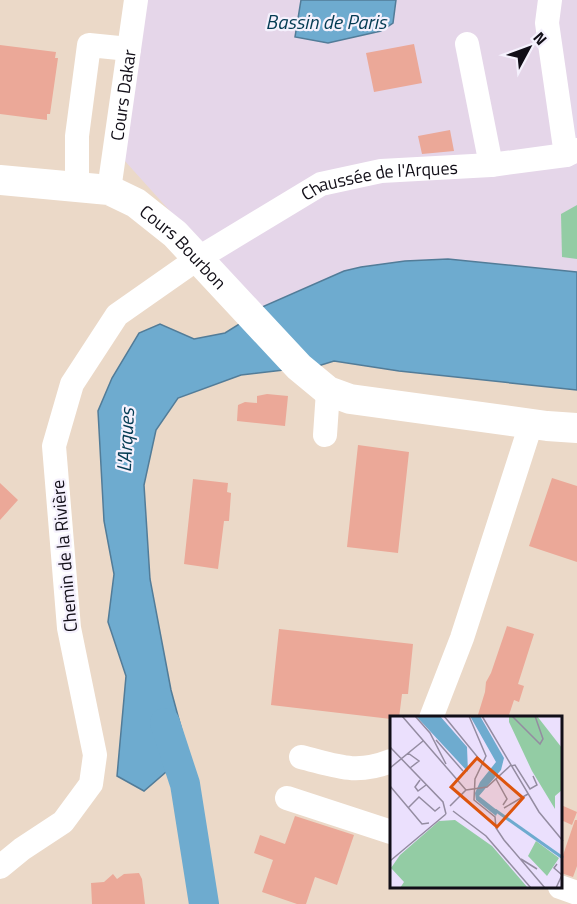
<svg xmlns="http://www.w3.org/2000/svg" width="577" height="904" font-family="'Titillium Web',sans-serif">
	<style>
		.commercial { fill: #ebd9c8; fill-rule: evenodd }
		.industrial { fill: #e5d6e9 }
		.green { fill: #93cca4 }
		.water { fill: #6eabcf; stroke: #527c98; stroke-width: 1.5 }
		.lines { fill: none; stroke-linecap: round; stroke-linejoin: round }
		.river { stroke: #6eabcf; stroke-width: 30 }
		.building { fill: #eba898 }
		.minor { stroke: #fff; stroke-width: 24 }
		.major { stroke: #fff; stroke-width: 30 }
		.labels { text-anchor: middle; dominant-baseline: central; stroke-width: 4.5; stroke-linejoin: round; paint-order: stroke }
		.street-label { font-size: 18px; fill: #110e17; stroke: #f5f1fd }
		.water-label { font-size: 20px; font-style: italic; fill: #043b53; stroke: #f5f1fd }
		.inset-river { fill: none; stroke: #6eabcf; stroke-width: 3 }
		.inset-road { fill: none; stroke: #948ca1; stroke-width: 1.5 }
		.view { fill: #dd550d; fill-opacity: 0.15; stroke: #dd550d; stroke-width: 3 }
		.inset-edge { fill: none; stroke: #110e17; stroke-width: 3 }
	</style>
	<rect width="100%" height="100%" fill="#ebe0fd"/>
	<path class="commercial" d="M0,0H146L260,311L225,333L194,339L160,325L98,410L104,521L114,574L108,622L126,676L117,776L188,753L171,690L150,579L144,485L156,430L178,398L241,375L318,366L334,361L399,371L577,390V904H0ZM391,718H560V888H391Z"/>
	<path class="industrial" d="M146,0H301L296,37L393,23L396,0H577V272L448,259L377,264L344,271L262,307L260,311L124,160Z"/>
	<path class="green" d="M577,205V259L562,257L561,214Z"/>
	<path class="water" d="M301,0H396L393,23L381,31L328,43L295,37Z
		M448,259L577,272V390L399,371L334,361L318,366L241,375L178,398L156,430L144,485L150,579L171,690L188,753L144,791L117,776L126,676L108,622L114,574L104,521L98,411L112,378L139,333L160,324L194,339L225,333L260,311L262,307L344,271L361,267L405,261Z"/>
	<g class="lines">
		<path class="river" d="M165,723L185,784L204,904"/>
	</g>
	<path class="building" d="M414,44L422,83L374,92L366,53Z
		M0,45L56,52L55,58H58L50,114H47V120L0,114Z
		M450,130L454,151L422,154L418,136Z
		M267,394L288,396L285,426L237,421L238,405L245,402L257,403V396Z
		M358,445L409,452L398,553L347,547Z
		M552,478L577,486V562L529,546Z
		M193,479L228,483L227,492L231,493L229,521H224L218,569L184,564Z
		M0,483L18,500L0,520Z
		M507,626L534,634L518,684L524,686L519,702L514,700L508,718H477L485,692L486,682L491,673Z
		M279,629L413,644L408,694H402L399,718L391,719L271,705Z
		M561,805L577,812L572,825L561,820Z
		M295,816L354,835L337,885L315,877L306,904H297L262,892L273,860L254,853L260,835L285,844Z
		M575,820H577V866L573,877L561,873V861Z
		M139,873L142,879L145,904H92L91,883L104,882L113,874L117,879L124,874Z"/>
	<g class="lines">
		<g class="minor">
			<path d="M550,0L547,23L566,155"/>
			<path d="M467,44L491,165"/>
			<path d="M77,187V136L89,45L129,49"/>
			<path id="s1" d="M109,190L136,0"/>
			<path d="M325,435L328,391"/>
			<path d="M431,718L462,638L531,424"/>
			<path d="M301,757C337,766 355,775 391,761"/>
			<path d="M287,798L391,832"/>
			<path id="s2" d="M0,867L22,849L63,822L91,784L95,755L69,628L54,446L72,384L117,315L197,259L321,184L381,171L491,165L566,155L577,150"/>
			<path d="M560,887L577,893"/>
		</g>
		<path class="major" id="s3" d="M0,180L109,190L136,203L175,234L299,367L328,391L350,399L547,426L577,428"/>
	</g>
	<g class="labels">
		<g class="street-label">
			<text stroke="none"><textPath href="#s1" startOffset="96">Cours Dakar</textPath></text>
			<text stroke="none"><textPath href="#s2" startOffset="914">Chaussée de l'Arques</textPath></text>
			<text stroke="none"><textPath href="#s3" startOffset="204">Cours Bourbon</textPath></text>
			<text transform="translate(64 556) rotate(-95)">Chemin de la Rivière</text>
		</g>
		<g class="water-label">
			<text x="326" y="21">Bassin de Paris</text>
			<text transform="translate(125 440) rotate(-87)">L'Arques</text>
		</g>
	</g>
	<g transform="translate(390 716)">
		<rect width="172" height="172" fill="#ebe0fd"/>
		<path d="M119,0H147L172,32V74L165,80V93L142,55L119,6ZM65,104L102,130L138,172H10L14,166L1,152L10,139L49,105ZM146,125L169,142L157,160L138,140Z" fill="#93cca4"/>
		<path d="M26,0H50L77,31L78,56ZM80,0H90L114,42L111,54L89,80L108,95L106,100L86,84L85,77L90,66L106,46Z" fill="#6eabcf"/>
		<path class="inset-river" d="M105,94L173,142"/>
		<path class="inset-road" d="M12,0L76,74M25,0L40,17L56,48M54,0L94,49M79,0L96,40L85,63L84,84L105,101L106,112L114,124L155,172M92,0L149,96L173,125M122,0L150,28L153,23L145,0M46,24L73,55M0,31L53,86L56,98M18,37L29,45L20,52M121,50L125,49L140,73L147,69L143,60M0,52L33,25M106,63L117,83L113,89M30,64L25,71L28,75L36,69M0,70L32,108L39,107M60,90L76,74L97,71L121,49M18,92L29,81L45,95L50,91M114,92L138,78M63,95L96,120L141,172M131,143L147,153M0,145L56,98M166,172L172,159L164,152L167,148"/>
		<path class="view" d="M87,42L133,82L107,111L61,71Z"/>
		<rect width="172" height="172" class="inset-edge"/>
	</g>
	<g transform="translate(529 48) rotate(49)" stroke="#f5f1fd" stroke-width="4.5" paint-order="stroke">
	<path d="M0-4.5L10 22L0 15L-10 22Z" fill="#110e17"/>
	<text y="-9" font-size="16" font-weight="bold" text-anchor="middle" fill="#110e17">N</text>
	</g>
</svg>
